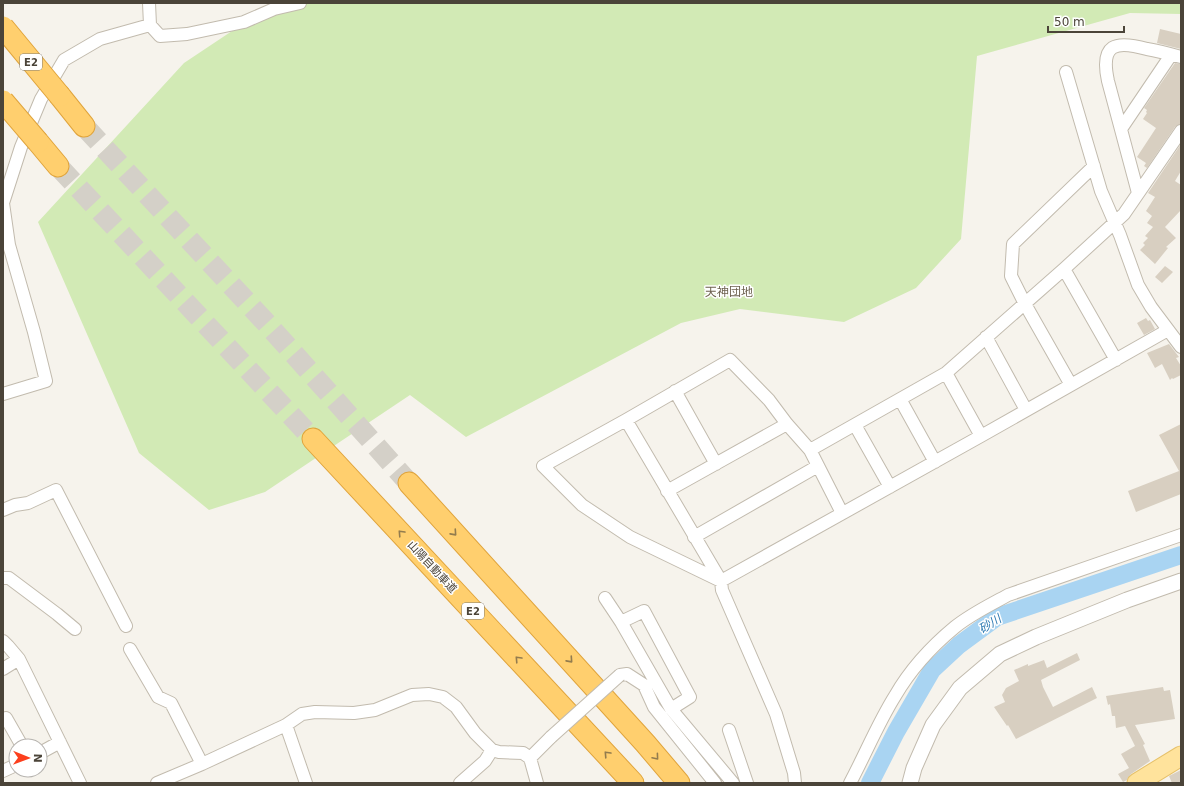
<svg xmlns="http://www.w3.org/2000/svg" width="1184" height="786" font-family="'DejaVu Sans','Noto Sans JP',sans-serif">
	<style>
		.green { fill: #d2eab5 }
		.lines { fill: none; stroke-linecap: round; stroke-linejoin: round }
		.river { stroke: #a9d4f2; stroke-width: 18 }
		.building { fill: #d8cfc1 }
		.motorway-tunnel { stroke: #d4d0c8; stroke-width: 21; stroke-dasharray: 21 10; stroke-linecap: butt }
		.minor-casing { stroke: #c2bbae; stroke-width: 14 }
		.tertiary-casing { stroke: #c2bbae; stroke-width: 17 }
		.primary-casing { stroke: #e6c16a; stroke-width: 21 }
		.motorway-casing { stroke: #e0a43c; stroke-width: 23 }
		.minor { stroke: #fff; stroke-width: 12 }
		.tertiary { stroke: #fff; stroke-width: 15 }
		.primary { stroke: #ffe39c; stroke-width: 19 }
		.motorway { stroke: #ffcf6e; stroke-width: 21 }
		.minor-bridge-casing { stroke: #c2bbae; stroke-width: 14; stroke-linecap: butt }
		.motorway-bridge-casing { stroke: #e0a43c; stroke-width: 23; stroke-linecap: butt }
		.minor-bridge { stroke: #fff; stroke-width: 12 }
		.motorway-bridge { stroke: #ffcf6e; stroke-width: 21 }
		.oneway { stroke: #937c4e }
		.labels { text-anchor: middle; dominant-baseline: central; stroke-width: 3; stroke-linejoin: round; paint-order: stroke }
		.shield { fill: #fff; stroke: #817c74; stroke-width: 1 }
		.shield-label { font-size: 10px; font-weight: bold; fill: #4b4439 }
		.street-label { font-size: 11px; fill: #4b4439; stroke: #fff }
		.neighbourhood-label { font-size: 12px; fill: #6e6250; stroke: #fff }
		.water-label { font-size: 12px; font-style: italic; fill: #2e7ab2; stroke: #fff }
	</style>
	<rect width="100%" height="100%" fill="#f6f3ec"/>
	<path class="green" d="M274,3H1181V14L1130,13L977,56L961,239L916,288L844,322L740,309L681,323L466,437L410,395L265,492L209,510L139,453L38,222L184,63Z"/>
	<g class="lines">
		<path class="river" d="M870,783L896,732L932,670L959,645L997,617L1181,555"/>
	</g>
	<path class="building" d="M1160,29L1181,34V49L1157,43Z
		M1175,63L1181,64V124L1175,127L1147,168L1144,166L1146,163L1137,157L1156,128L1143,119L1147,113L1146,112L1147,110L1144,108Z
		M1181,144V171L1175,181L1181,185V210L1165,227L1176,238L1166,247L1168,248L1155,264L1140,250L1145,245L1143,243L1148,238L1145,236L1153,227L1147,223L1152,216L1146,211L1155,197L1148,193Z
		M1165,266L1173,272L1162,283L1155,277Z
		M1146,318L1148,321L1150,320L1155,329L1144,335L1137,323Z
		M1169,344L1179,357L1176,358L1181,366V375L1173,379L1172,378L1170,380L1162,364L1155,368L1147,353Z
		M1181,424V494L1136,512L1128,491L1179,471L1159,435Z
		M1077,653L1080,660L1041,680L1043,687L1053,707L1092,687L1097,698L1016,739L1008,725L1007,726L994,707L1005,702L1002,695L1006,688L1019,681L1014,670L1028,664V666L1044,660L1047,668Z
		M1163,687L1164,691L1170,690L1175,719L1135,725L1145,744L1143,745L1150,761L1131,774L1127,780L1123,782L1118,774L1129,768L1121,754L1135,746L1125,726L1116,728L1115,716H1112L1110,704L1108,705L1106,696Z
		M1181,770V783H1172L1169,776Z"/>
	<g class="lines">
		<path class="motorway-tunnel" d="M84,126L269,326L409,483
			M58,166L313,439"/>
		<g class="minor-casing">
			<path id="minor" d="M149,3L150,25L160,36L187,34L244,22L274,9L300,3
				M1066,72L1101,191L1120,235L1138,285L1151,307L1181,347
				M1121,129L1171,55
				M1138,193L1108,81C1100,44 1115,40 1147,49C1159,51 1170,54 1181,57
				M1064,269L1116,360
				M986,337L1026,410
				M946,373L981,436
				M1071,385L1025,304L1011,276L1013,244L1094,166
				M675,391L716,464
				M3,394L46,381L34,332L9,245L3,203L21,147L41,99L64,60L100,39L150,25
				M900,399L935,462
				M626,420L721,581L722,590L776,714L794,773L795,783
				M855,425L890,487
				M810,450L946,373L1064,269L1124,214L1181,131
				M667,491L787,424
				M3,510L15,505L28,503L56,490L126,626
				M842,513L810,450L787,424L769,400L730,360L626,420L543,466L582,505L630,537L721,581L981,436L1168,330
				M694,537L818,466
				M3,578H9L57,614L75,629
				M605,598L621,622L671,709L733,783
				M621,622L644,611L690,697L671,709
				M3,641L8,646L19,659L80,783
				M130,649L158,697L171,703L202,764
				M3,669L19,659
				M620,675L627,674L644,685L654,707L715,783
				M6,718L22,746
				M286,725L306,783
				M729,730L747,783
				M40,753L60,742
				M530,758L551,737
				M3,771L16,765
				M157,783L202,764L286,725L302,714L315,712L354,713L375,710L412,695L429,694L443,697L456,707L475,733L492,750L499,752L523,753L530,758L537,783
				M460,783L485,761L492,750
				M850,783C865,755 878,723 895,696C910,670 932,646 955,627C971,614 990,605 1008,595L1181,535"/>
		</g>
		<g class="tertiary-casing">
			<path id="tertiary" d="M910,783L914,768L933,725L960,688L1000,654L1036,637L1127,600L1181,581"/>
		</g>
		<g class="primary-casing">
			<path id="primary" d="M1137,783L1181,756"/>
		</g>
		<g class="motorway-casing">
			<path id="motorway" d="M60,96L84,126
				M38,142L58,166
				M313,439L633,783
				M409,483L645,743L679,783"/>
		</g>
		<use href="#minor" class="minor"/>
		<use href="#tertiary" class="tertiary"/>
		<use href="#primary" class="primary"/>
		<use href="#motorway" class="motorway"/>
		<g class="minor-bridge-casing">
			<path id="minor-bridge" d="M551,737L620,675"/>
		</g>
		<g class="motorway-bridge-casing">
			<path id="motorway-bridge" d="M3,27L60,96
				M3,101L38,142"/>
		</g>
		<use href="#minor-bridge" class="minor-bridge"/>
		<use href="#motorway-bridge" class="motorway-bridge"/>
	</g>
	<defs><path id="oneway-chevron" d="M-2-3.5L2.5 0L-2 3.5" fill="none" stroke-width="1.6" stroke-linecap="round" stroke-linejoin="round"/></defs>
	<g class="oneway">
		<use href="#oneway-chevron" transform="translate(401 533) rotate(-133)"/>
		<use href="#oneway-chevron" transform="translate(454 533) rotate(48)"/>
		<use href="#oneway-chevron" transform="translate(518 659) rotate(-133)"/>
		<use href="#oneway-chevron" transform="translate(570 660) rotate(48)"/>
		<use href="#oneway-chevron" transform="translate(607 754) rotate(-133)"/>
		<use href="#oneway-chevron" transform="translate(656 757) rotate(50)"/>
	</g>
	<g class="labels">
		<g class="shield">
			<rect x="20" y="54" width="22" height="16" rx="3"/>
			<rect x="462" y="603" width="22" height="16" rx="3"/>
		</g>
		<g class="shield-label">
			<text x="31" y="62">E2</text>
			<text x="473" y="611">E2</text>
		</g>
		<g class="street-label">
			<text transform="translate(432 567) rotate(47)">山陽自動車道</text>
		</g>
		<g class="neighbourhood-label">
			<text x="729" y="292">天神団地</text>
		</g>
		<g class="water-label">
			<text transform="translate(990 624) rotate(-32)">砂川</text>
		</g>
	</g>
	<rect width="1184" height="786" fill="none" stroke="#4b4439" stroke-width="8"/>
	<g transform="translate(28 758) rotate(91)"><circle r="19" fill="#ffffff" stroke="#b7b4b0"/>
	<path d="M0-3L7 15L0 10L-7 15Z" fill="#fc3f1d"/>
	<text y="-6" font-size="11" font-weight="bold" text-anchor="middle" fill="#4b4439">N</text>
	</g>
	<path d="M1048 26v6h76v-6" fill="none" stroke="#4b4439" stroke-width="2"/>
	<text x="1054" y="26" font-size="12" fill="#4b4439" stroke="#ffffff" stroke-width="3" paint-order="stroke">50 m</text>
</svg>
